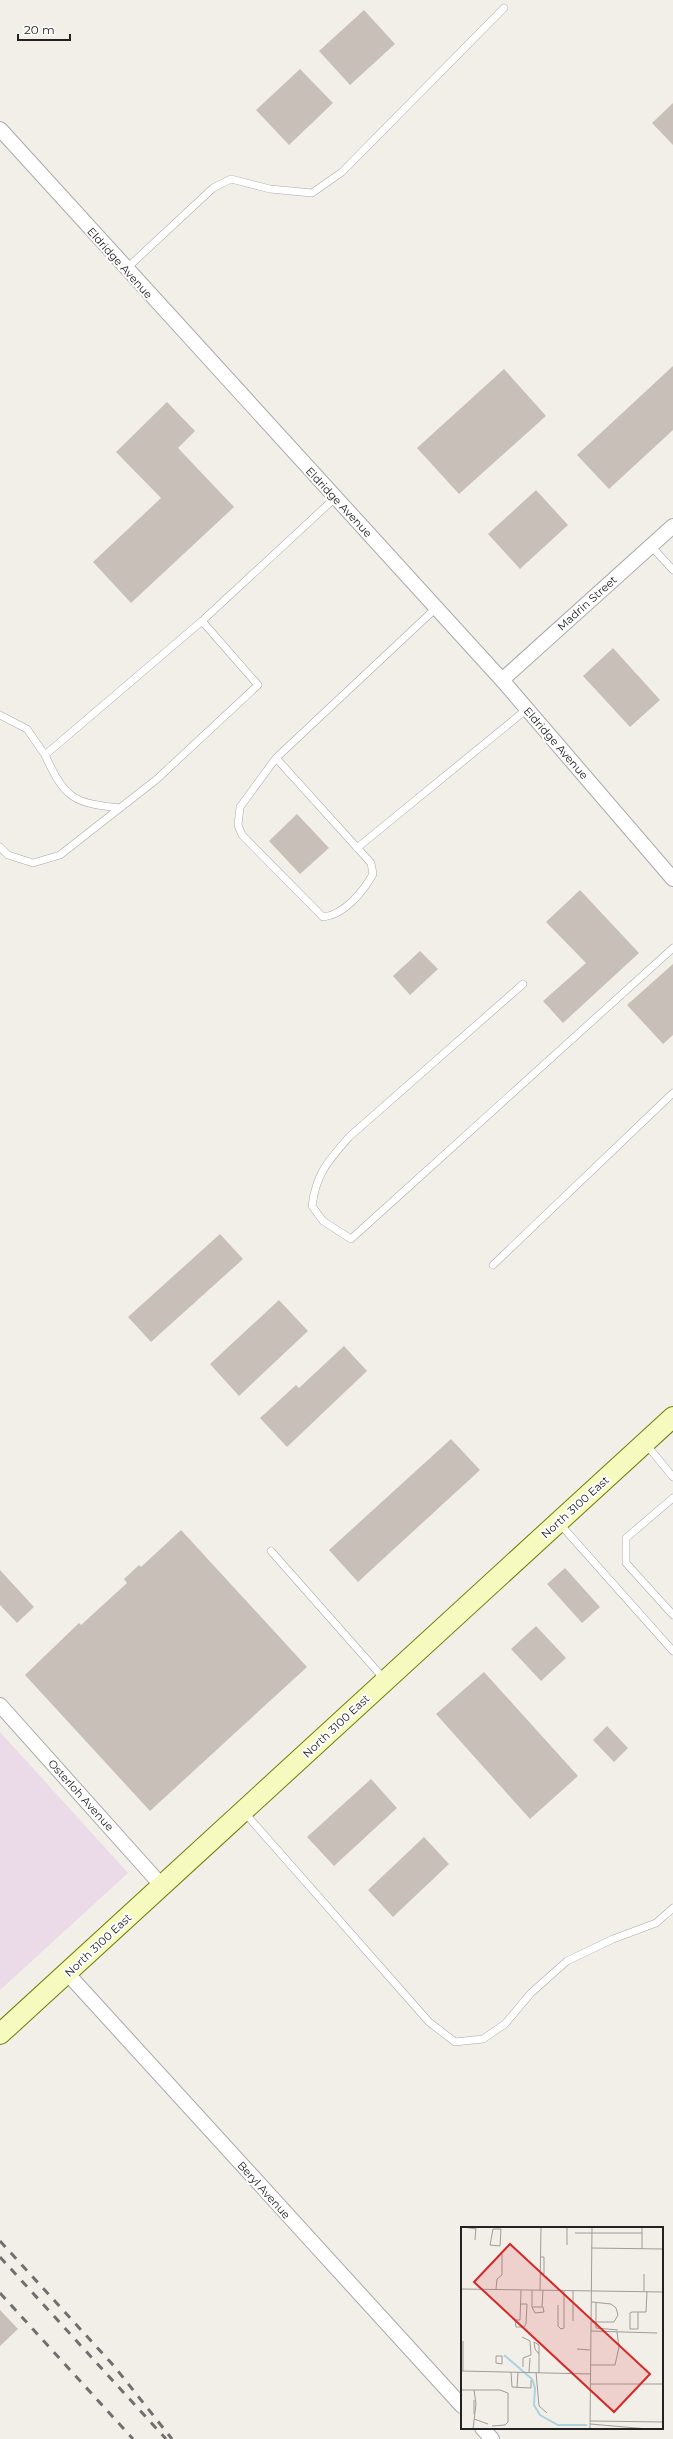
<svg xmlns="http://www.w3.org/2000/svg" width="673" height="2439" font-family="Montserrat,sans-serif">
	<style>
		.industrial { fill: #ebdbe8 }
		.building { fill: #c7bfb8 }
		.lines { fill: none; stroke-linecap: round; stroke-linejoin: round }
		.service-casing { stroke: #a9a9a9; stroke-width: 8 }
		.minor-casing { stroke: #a9a9a9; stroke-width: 16 }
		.secondary-casing { stroke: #707d05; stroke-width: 22 }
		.service { stroke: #fff; stroke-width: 7 }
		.minor { stroke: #fff; stroke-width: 14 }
		.secondary { stroke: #f7fabf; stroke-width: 20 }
		.rail { stroke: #707070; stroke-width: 3; stroke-dasharray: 8 8; stroke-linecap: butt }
		.labels { text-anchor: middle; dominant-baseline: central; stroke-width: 4; stroke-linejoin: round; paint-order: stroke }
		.street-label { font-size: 11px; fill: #222; stroke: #fff }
		.inset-river { fill: none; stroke: #aad3df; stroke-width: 2 }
		.inset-road { fill: none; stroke: #9f9d99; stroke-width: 1 }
		.view { fill: #d62828; fill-opacity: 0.15; stroke: #d62828; stroke-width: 2 }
		.inset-edge { fill: none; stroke: #222; stroke-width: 2 }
	</style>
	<rect width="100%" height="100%" fill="#f2efe9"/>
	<path class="industrial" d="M0,1732L128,1873L0,1990Z"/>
	<path class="building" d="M364,10L395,44L350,85L319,51Z
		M300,69L333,103L289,145L256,110Z
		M673,103V145L652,123Z
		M673,366V430L609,489L577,455Z
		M504,369L546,416L459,494L417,448Z
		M167,402L195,431L178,448L234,507L131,603L93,562L161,498L116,452Z
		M536,490L568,525L520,569L488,534Z
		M613,648L660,700L630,727L583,676Z
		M297,814L329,848L300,874L269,841Z
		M580,890L639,953L563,1023L543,1001L586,963L546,922Z
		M420,951L438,969L410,995L393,976Z
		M673,964V1035L663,1044L627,1005Z
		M220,1234L243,1259L151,1342L128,1317Z
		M279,1300L308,1331L239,1396L210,1364Z
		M344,1346L367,1371L287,1447L260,1418L296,1385L299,1388Z
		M451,1439L480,1470L358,1582L329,1550Z
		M181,1530L307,1667L150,1811L25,1675L79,1623L81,1625L127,1583L124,1579L139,1565L141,1567Z
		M565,1568L600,1607L582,1623L547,1584Z
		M0,1570L34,1607L17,1623L0,1605Z
		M536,1626L566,1658L541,1681L511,1649Z
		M484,1672L578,1776L530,1819L436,1714Z
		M607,1726L628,1748L614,1762L593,1740Z
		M371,1779L397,1808L334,1866L307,1837Z
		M424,1837L449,1864L393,1917L368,1890Z
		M0,2310L18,2329L0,2346Z"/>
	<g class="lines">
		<g class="service-casing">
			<path id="service" d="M126,269L213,188L231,179L270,189L312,193L342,172L504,8
				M651,546L673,570
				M0,715L27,729L45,755L202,621L335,498
				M45,755C65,798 72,803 120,808
				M276,758L371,863L373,874C363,892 344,915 323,917L242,835L238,825L240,807Z
				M276,758L436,608
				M0,847L8,855L33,863L60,855L157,779L258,685L202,621
				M357,848L527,709
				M523,984L349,1137C328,1161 316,1174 312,1206L323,1221L351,1239L673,948
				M493,1265L673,1093
				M645,1443L673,1477
				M673,1498L626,1538V1563L673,1615
				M559,1523L673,1651
				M271,1551L385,1680
				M244,1812L429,2022L455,2042L483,2039L505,2024L531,1993L567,1961L613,1939L656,1923L673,1908"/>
		</g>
		<g class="minor-casing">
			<path id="minor" d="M0,129L502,680L673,879
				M502,680L673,526
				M0,1705L162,1886
				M67,1973L462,2406
				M482,2428L492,2439"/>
		</g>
		<g class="secondary-casing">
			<path id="secondary" d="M0,2034L673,1417"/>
		</g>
		<use href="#service" class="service"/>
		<use href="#minor" class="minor"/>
		<use href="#secondary" class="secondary"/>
		<path class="rail" d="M0,2241L114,2366L172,2439
			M0,2257L166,2439
			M0,2293L133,2439"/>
	</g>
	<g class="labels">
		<g class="street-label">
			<text transform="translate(120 263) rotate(48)">Eldridge Avenue</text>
			<text transform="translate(339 502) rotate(47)">Eldridge Avenue</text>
			<text transform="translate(587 603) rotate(-42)">Madrin Street</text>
			<text transform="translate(556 743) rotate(49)">Eldridge Avenue</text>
			<text transform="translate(575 1507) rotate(-42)">North 3100 East</text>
			<text transform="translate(336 1726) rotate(-43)">North 3100 East</text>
			<text transform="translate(81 1795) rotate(48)">Osterloh Avenue</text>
			<text transform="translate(98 1945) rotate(-43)">North 3100 East</text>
			<text transform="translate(264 2190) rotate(48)">Beryl Avenue</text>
		</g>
	</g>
	<g transform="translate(461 2227)">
		<rect width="202" height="202" fill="#f2efe9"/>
		<path class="inset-river" d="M43,128L71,152L74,161L73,178L79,188L97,198H126"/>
		<path class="inset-road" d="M2,0L15,2M106,0V18M32,2H40L39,19L29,18ZM114,6H181M14,13L15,0M130,21L202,22M181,22V0M79,47H83V30H80M0,62L202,65M35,62L36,52L41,48V27M71,63V80M79,63L80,0M112,64V94M183,64V47M135,76V101L157,103M60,77H66L65,97L63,100H55L54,93H59L60,63M97,78V99L100,102L103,101V64M71,80H82L83,85L74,86ZM81,80L82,63M177,85V102H169V86L171,85H185L186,64M130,95H153L157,88L155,81L150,77L131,75M130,104L196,106M61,110L69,114L70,128L62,131V140M73,115L78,118V127L74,122ZM116,122L129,123M78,127V146M35,129H41V137L35,136ZM130,138H154L158,120L156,105M0,144L130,147M2,144V114M50,145L51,160L70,161V153M68,145L69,131M75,145L78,179L86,186M130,157H202M56,161L57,145M0,163H39L47,166V195L44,198L31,199M13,173V187M13,192L27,197M129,194L202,195M129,197L187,202M12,202L15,177L13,163M129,202L131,0"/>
		<path class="view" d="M49,17L189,147L153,185L13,55Z"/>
		<rect width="202" height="202" class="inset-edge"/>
	</g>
	<path d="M18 34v6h52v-6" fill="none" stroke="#222222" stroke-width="2"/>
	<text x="24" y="34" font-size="12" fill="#222222" stroke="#ffffff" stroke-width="3" paint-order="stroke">20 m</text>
</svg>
